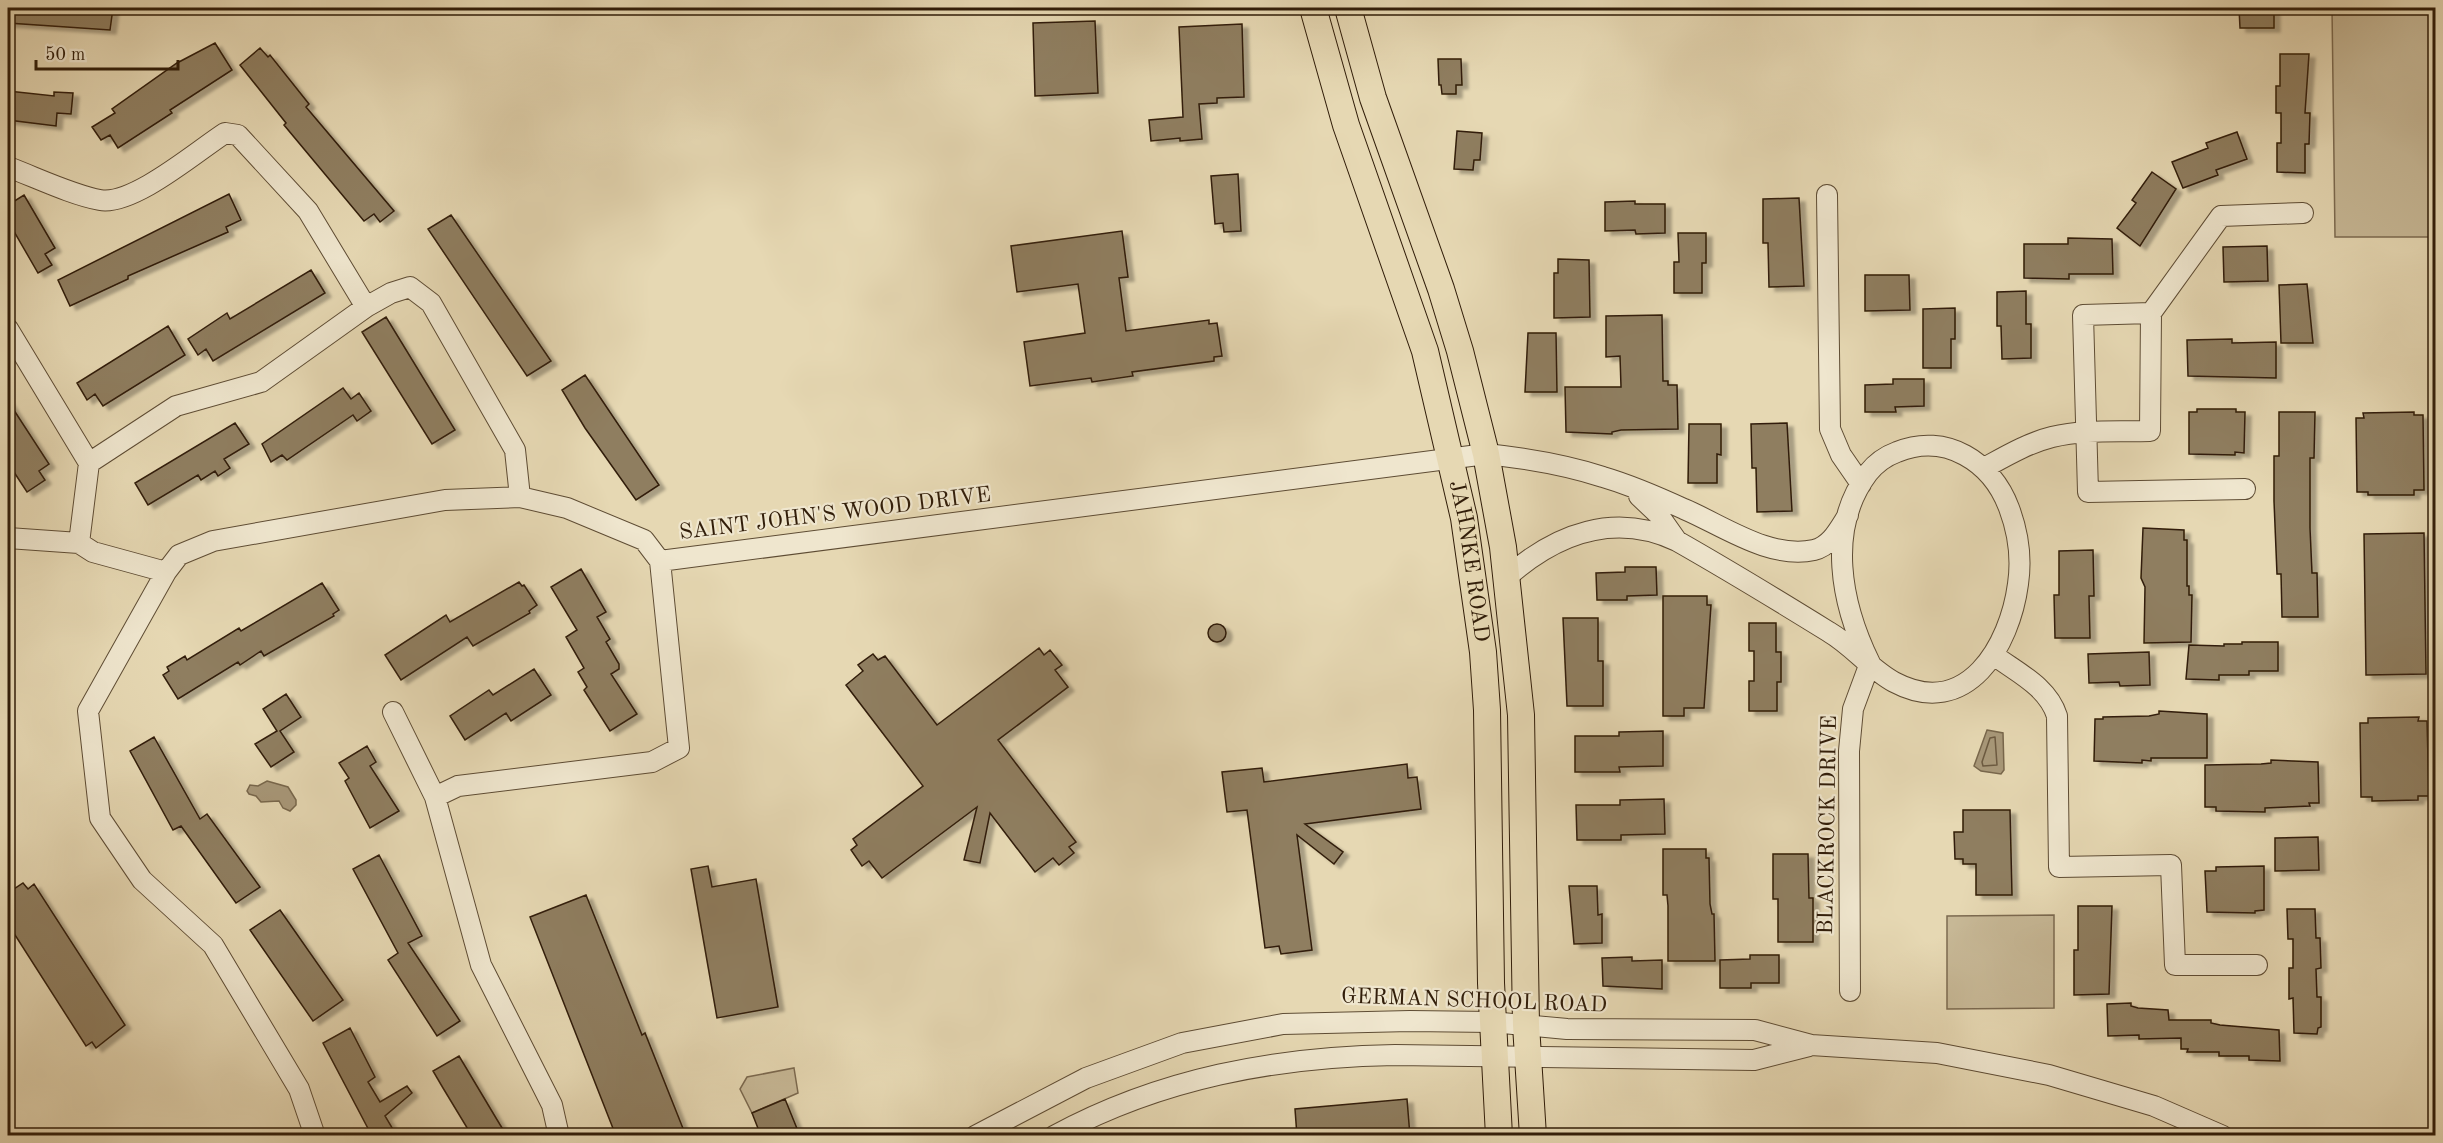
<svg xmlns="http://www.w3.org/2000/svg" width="2443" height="1143" font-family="'Old Standard TT',serif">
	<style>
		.green { fill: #c7b896; stroke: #7c6a50; stroke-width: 1.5 }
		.water { fill: #a89879; stroke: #78674c; stroke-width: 1.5 }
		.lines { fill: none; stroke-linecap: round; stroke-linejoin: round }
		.shore { stroke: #6c5a41; stroke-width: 1.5 }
		.building { fill: #8f7e61; stroke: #311d09; stroke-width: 1.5; filter: url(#shadow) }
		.minor-casing { stroke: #5e4c34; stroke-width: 22 }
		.major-casing { stroke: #311d09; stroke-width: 28 }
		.minor { stroke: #efe6ce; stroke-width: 20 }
		.major { stroke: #e6d8b3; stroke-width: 26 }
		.labels { text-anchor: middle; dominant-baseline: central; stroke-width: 4.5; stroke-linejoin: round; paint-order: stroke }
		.street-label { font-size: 22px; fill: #311d09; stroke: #efe6ce }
	</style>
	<defs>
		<filter id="shadow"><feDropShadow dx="6" dy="4" stdDeviation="1.5" flood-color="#0004"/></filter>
	</defs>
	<rect width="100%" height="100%" fill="#e6d8b3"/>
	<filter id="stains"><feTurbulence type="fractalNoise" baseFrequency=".00333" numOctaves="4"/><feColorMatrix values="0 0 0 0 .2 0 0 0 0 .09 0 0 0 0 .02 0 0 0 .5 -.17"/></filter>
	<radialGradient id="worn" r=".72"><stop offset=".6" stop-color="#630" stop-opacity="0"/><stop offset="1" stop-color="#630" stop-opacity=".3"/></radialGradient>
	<path class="green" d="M2332,8H2435V237H2335Z
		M2054,915V1008L1947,1009V916Z
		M794,1068L798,1093L752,1113L740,1089L747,1077Z"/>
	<path class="water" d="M1987,730L2003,733L2004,770L2001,774L1981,771L1974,766Z
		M267,781L288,787L296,800V805L290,811L283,808L279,801L261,802L256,796L249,794L247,791L250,785L258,786Z"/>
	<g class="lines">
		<path class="shore" d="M1995,737L1997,765L1983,766L1982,762L1990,738Z"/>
	</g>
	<path class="building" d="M8,8H113L110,30L8,23Z
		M2239,8H2274V28H2240Z
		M1095,21L1098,93L1035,96L1033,23Z
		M1242,24L1244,97L1217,98V103L1199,104L1202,139L1180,141V138L1151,141L1149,120L1183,117L1179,27Z
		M215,43L232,70L170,110L172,113L118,148L110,135L101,140L92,127L115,113L112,109L177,63Z
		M260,48L268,57L270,55L309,104L306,107L394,211L380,222L374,214L364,221L284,125L286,123L240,65Z
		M2280,54H2309L2305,113H2310L2309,144H2305V173L2277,172V143H2281V113H2276V86H2280Z
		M1438,59H1461L1462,85H1456V94H1442L1441,85H1439Z
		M8,91L54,96V92L73,93L71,114L57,113L56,126L8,120Z
		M1457,131L1482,133L1480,160H1474L1473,170L1454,169Z
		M2237,132L2247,159L2216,170L2218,175L2183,188L2172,162L2208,148L2206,143Z
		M2152,172L2176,189L2140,246L2117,228L2136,203L2132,200Z
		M1238,174L1241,231L1224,232L1223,223L1215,224L1211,176Z
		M229,194L241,220L226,227L228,232L128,276V279L70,306L58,280Z
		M24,195L55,248L45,254L52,265L38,273L8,221V205Z
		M1799,198L1804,286L1769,287L1768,243H1763V199Z
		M1635,201V204H1665V233L1636,234L1635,230L1605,231V202Z
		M451,215L551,361L527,376L428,229Z
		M1122,231L1128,277L1119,278L1126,331L1209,320V324L1217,323L1222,356L1214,357V361L1132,372L1133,376L1092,382L1091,378L1030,386L1024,342L1085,333L1078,284L1017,292L1011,246Z
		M1678,233H1706V263H1702V293H1674V262H1679Z
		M2068,238L2112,239L2113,274H2069V279L2024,278V244H2068Z
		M2267,246L2268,281L2224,282L2223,247Z
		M1558,259L1589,260L1590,317L1554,318V273H1558Z
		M311,270L325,293L213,361L206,349L198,355L188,339L227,313L230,319Z
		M1865,275H1909L1910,310L1865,311Z
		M2307,284L2313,343H2281L2279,285Z
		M2026,291V324H2031V358L2002,359L2001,326H1997V292Z
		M1955,308V339H1951V368H1923V309Z
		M1662,315L1663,381H1668V385H1677L1678,429L1621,430L1612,432V434L1566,432L1565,387H1621L1620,356L1606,357V316Z
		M386,317L455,430L432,444L362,332Z
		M168,326L185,355L103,406L95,394L87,400L77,383Z
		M1528,333H1556L1557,392H1525Z
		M2232,339V343L2276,342V378L2188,376L2187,340Z
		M585,375L659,485L636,500L585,428L562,390Z
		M1893,379H1924V406L1895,407L1896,412H1865V385L1893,384Z
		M343,388L351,399L359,393L371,411L357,421L353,415L287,460L282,455L271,462L262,444Z
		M8,401L49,464L39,471L45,480L27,492L8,463Z
		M2197,409H2236V412H2245L2244,453L2235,452V455L2189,454V412H2197Z
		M2279,412H2315L2314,458H2310V528L2312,573H2317L2318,617H2282L2281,574H2277L2274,501V456H2279Z
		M2414,412V415H2423L2424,490H2414V495H2368V492H2357L2356,418H2364L2363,413Z
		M235,423L249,444L224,459L230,468L218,476L215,471L201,480L198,475L148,505L135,483Z
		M1787,423L1792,511L1757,512L1756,468H1752L1751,424Z
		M1689,424H1721V455L1717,454V483H1688Z
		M2143,528L2184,530V540H2187V586H2189V595H2192L2191,642L2144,643L2145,587L2141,578Z
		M2424,533L2426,674L2366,675L2364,534Z
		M2093,550L2094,596H2089L2090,638H2055L2054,595H2059V551Z
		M1625,567H1656L1657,595L1627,596V600H1597L1596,573L1625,572Z
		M581,569L606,612L597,617L610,639L606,642L619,664V669L611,674L637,714L610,731L584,690L587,687L578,672L584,668L566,637L577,630L551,587Z
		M519,582L522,586L524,585L537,605L529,611L530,613L473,646L467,637L401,680L385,655L446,615L450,622Z
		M322,583L339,610L333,614L334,616L264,656L261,651L240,665L238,662L178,699L163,675L169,671L167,667L185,656L187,660L239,628L241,631Z
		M1663,596H1707V605H1711L1704,708H1684V716H1663Z
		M1563,618H1598V661H1603V706H1567Z
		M1749,623H1776V652H1781V682H1777V711H1749V681H1754V651H1749Z
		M1208 633a9 9 0 1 1 18 0a9 9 0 1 1-18 0Z
		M2242,642H2278V671H2249V675H2219V680L2186,679L2189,645L2224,646V644H2242Z
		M1039,648L1044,655L1050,650L1062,665L1055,670L1068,687L998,740L1076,842L1069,847L1074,853L1059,865L1053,858L1035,872L990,813L980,863L964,860L977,807L882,878L869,861L862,866L851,850L857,845L853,839L923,786L846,685L863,671L858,665L873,654L878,660L885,656L937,725Z
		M2149,652L2150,685L2120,686L2119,682L2089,683L2088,654Z
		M534,669L551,695L511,721L506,713L465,740L450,716L489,690L493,695Z
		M286,694L301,717L280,731L294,752L271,767L255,744L277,731L263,709Z
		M2159,711L2207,714V758H2151V761L2142,760V763L2094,761L2095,719H2103V717L2149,716L2159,714Z
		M2419,717L2418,721H2427L2429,796H2418V800L2372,801V797H2361L2360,723H2368V718Z
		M1663,731V766L1619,767L1620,772H1575V736H1619V732Z
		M154,737L200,819L207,814L260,887L236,903L181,826L173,830L130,751Z
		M367,746L376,762L370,766L399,811L370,828L345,781L349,778L339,763Z
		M2271,760L2318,762L2319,803H2309L2310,806L2265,808V812L2216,811V807H2205V765L2261,764L2271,763Z
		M1407,764L1408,778L1417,777L1421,809L1305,824L1343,852L1334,864L1297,835L1312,950L1281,954L1279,946L1265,948L1247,810L1227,812L1222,772L1262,768L1264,782Z
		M1664,799L1665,834L1621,835V840H1577L1576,805H1620V800Z
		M1963,810H2010L2012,895H1976V864H1963V859H1955L1954,832H1963Z
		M2318,837L2319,870L2275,871V838Z
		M1663,849H1706V858H1709L1710,904L1712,914H1714L1715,961H1668V906L1667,895H1663Z
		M1773,854H1808L1809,898H1813V942H1778V899H1773Z
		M379,855L422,936L408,943L460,1021L437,1036L388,960L398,953L353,869Z
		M708,866L712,887L756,879L778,1007L717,1018L691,869Z
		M2264,866V910L2255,911V913L2207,912L2205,871H2216V867Z
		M23,883L28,889L34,884L125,1025L96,1048L92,1042L86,1046L8,924V893Z
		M1569,886H1597L1598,915L1602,914V943L1574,944Z
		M586,895L642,1035L645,1033L686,1136H616L530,917Z
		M2078,906H2112L2109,994L2074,995V950H2078Z
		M2287,909H2315L2316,938H2320L2321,968L2316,969L2317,997H2321V1027L2318,1028L2317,1034L2294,1033L2293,998L2289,999V968H2293V939H2288Z
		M280,910L343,1000L313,1021L250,930Z
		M1750,955H1779V983H1751V988H1720V960L1750,959Z
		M1632,957V961L1662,960V989L1603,986L1602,958Z
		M2131,1003V1006L2138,1008L2168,1010L2169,1020H2211V1023L2220,1025L2279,1030L2280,1061L2249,1060V1056H2219V1052H2187L2188,1049H2181V1038L2139,1039V1035L2108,1036L2107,1004Z
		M350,1028L375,1077L368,1082L380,1102L407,1086L412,1093L385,1116L397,1136H372L323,1043Z
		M459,1056L496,1118L507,1136H472L443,1088L433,1071Z
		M785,1099L800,1136H761L752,1113Z
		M1407,1099L1410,1136H1297L1295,1109Z"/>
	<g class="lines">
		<g class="minor-casing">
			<path id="minor" d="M8,167C35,177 72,195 100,200C133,206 197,151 225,133L238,135L308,211L366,307
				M1827,195L1830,429L1841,455L1861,484
				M2151,313L2083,315L2088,492L2245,489
				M8,329L89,463L79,543
				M89,463L176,406L261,382L366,307L391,293L410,287L431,303L515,450L520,497
				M1984,468C2006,456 2028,443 2052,437C2084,429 2118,432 2150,431L2151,313L2221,216L2303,213
				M1639,496L1658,514L1677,541
				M8,538L79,543L93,552L166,572
				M1507,577C1557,533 1615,512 1677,541C1728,570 1779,601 1829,632C1853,646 1870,669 1894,682C1967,721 2010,645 2018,584C2022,557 2018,532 2009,508C1992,462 1946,432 1897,452C1886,456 1876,463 1868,473C1826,529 1841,604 1870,663
				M1995,656C2018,673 2048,687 2057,716L2059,867L2171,865L2175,965H2257
				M393,712L435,797L481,965L552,1105L559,1136
				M435,797L458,786L652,762L679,748L660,561
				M1850,991L1849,751L1853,709L1870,663
				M315,1136L299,1089L213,945L142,880L100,818L88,711L166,572L179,555L213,541L445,500L520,497L567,508L644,540L660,561L1486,454C1524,458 1566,465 1603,477C1630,485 1658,497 1684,509C1722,525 1770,560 1814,550C1831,546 1839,529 1848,515
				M975,1136L1086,1078L1182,1043L1283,1024L1410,1021L1492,1022L1567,1029L1755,1030L1811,1045L1937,1053L2049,1075L2154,1106L2223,1136
				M1054,1136C1161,1078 1275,1057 1395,1055L1754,1060L1809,1046"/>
		</g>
		<g class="major-casing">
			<g id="major">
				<path id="s1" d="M1313,8L1346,125L1425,351L1464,518L1483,652L1487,710L1491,983L1499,1136"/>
				<path d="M1348,8L1373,98L1441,289L1460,351L1486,454L1503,547L1521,715L1526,1025L1533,1136"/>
			</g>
		</g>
		<use href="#minor" class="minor"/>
		<use href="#major" class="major"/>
	</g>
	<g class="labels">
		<g class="street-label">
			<text transform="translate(835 514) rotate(-7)">SAINT JOHN'S WOOD DRIVE</text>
			<text stroke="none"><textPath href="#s1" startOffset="576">JAHNKE ROAD</textPath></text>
			<text transform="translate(1828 825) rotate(-89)">BLACKROCK DRIVE</text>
			<text transform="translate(1474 1001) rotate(2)">GERMAN SCHOOL ROAD</text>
		</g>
	</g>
	<rect width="2443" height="1143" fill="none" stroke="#e6d8b3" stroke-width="30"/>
	<rect x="9" y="9" width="2425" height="1125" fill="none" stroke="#311d09" stroke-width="3"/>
	<rect x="15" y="15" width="2413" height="1113" fill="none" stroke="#311d09" stroke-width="1.5"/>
	<path d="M36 60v9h142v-9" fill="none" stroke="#311d09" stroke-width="3"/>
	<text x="45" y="60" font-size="18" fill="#311d09" stroke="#efe6ce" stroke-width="4.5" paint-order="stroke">50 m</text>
	<rect width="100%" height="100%" filter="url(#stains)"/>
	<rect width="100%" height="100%" fill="url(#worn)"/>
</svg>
